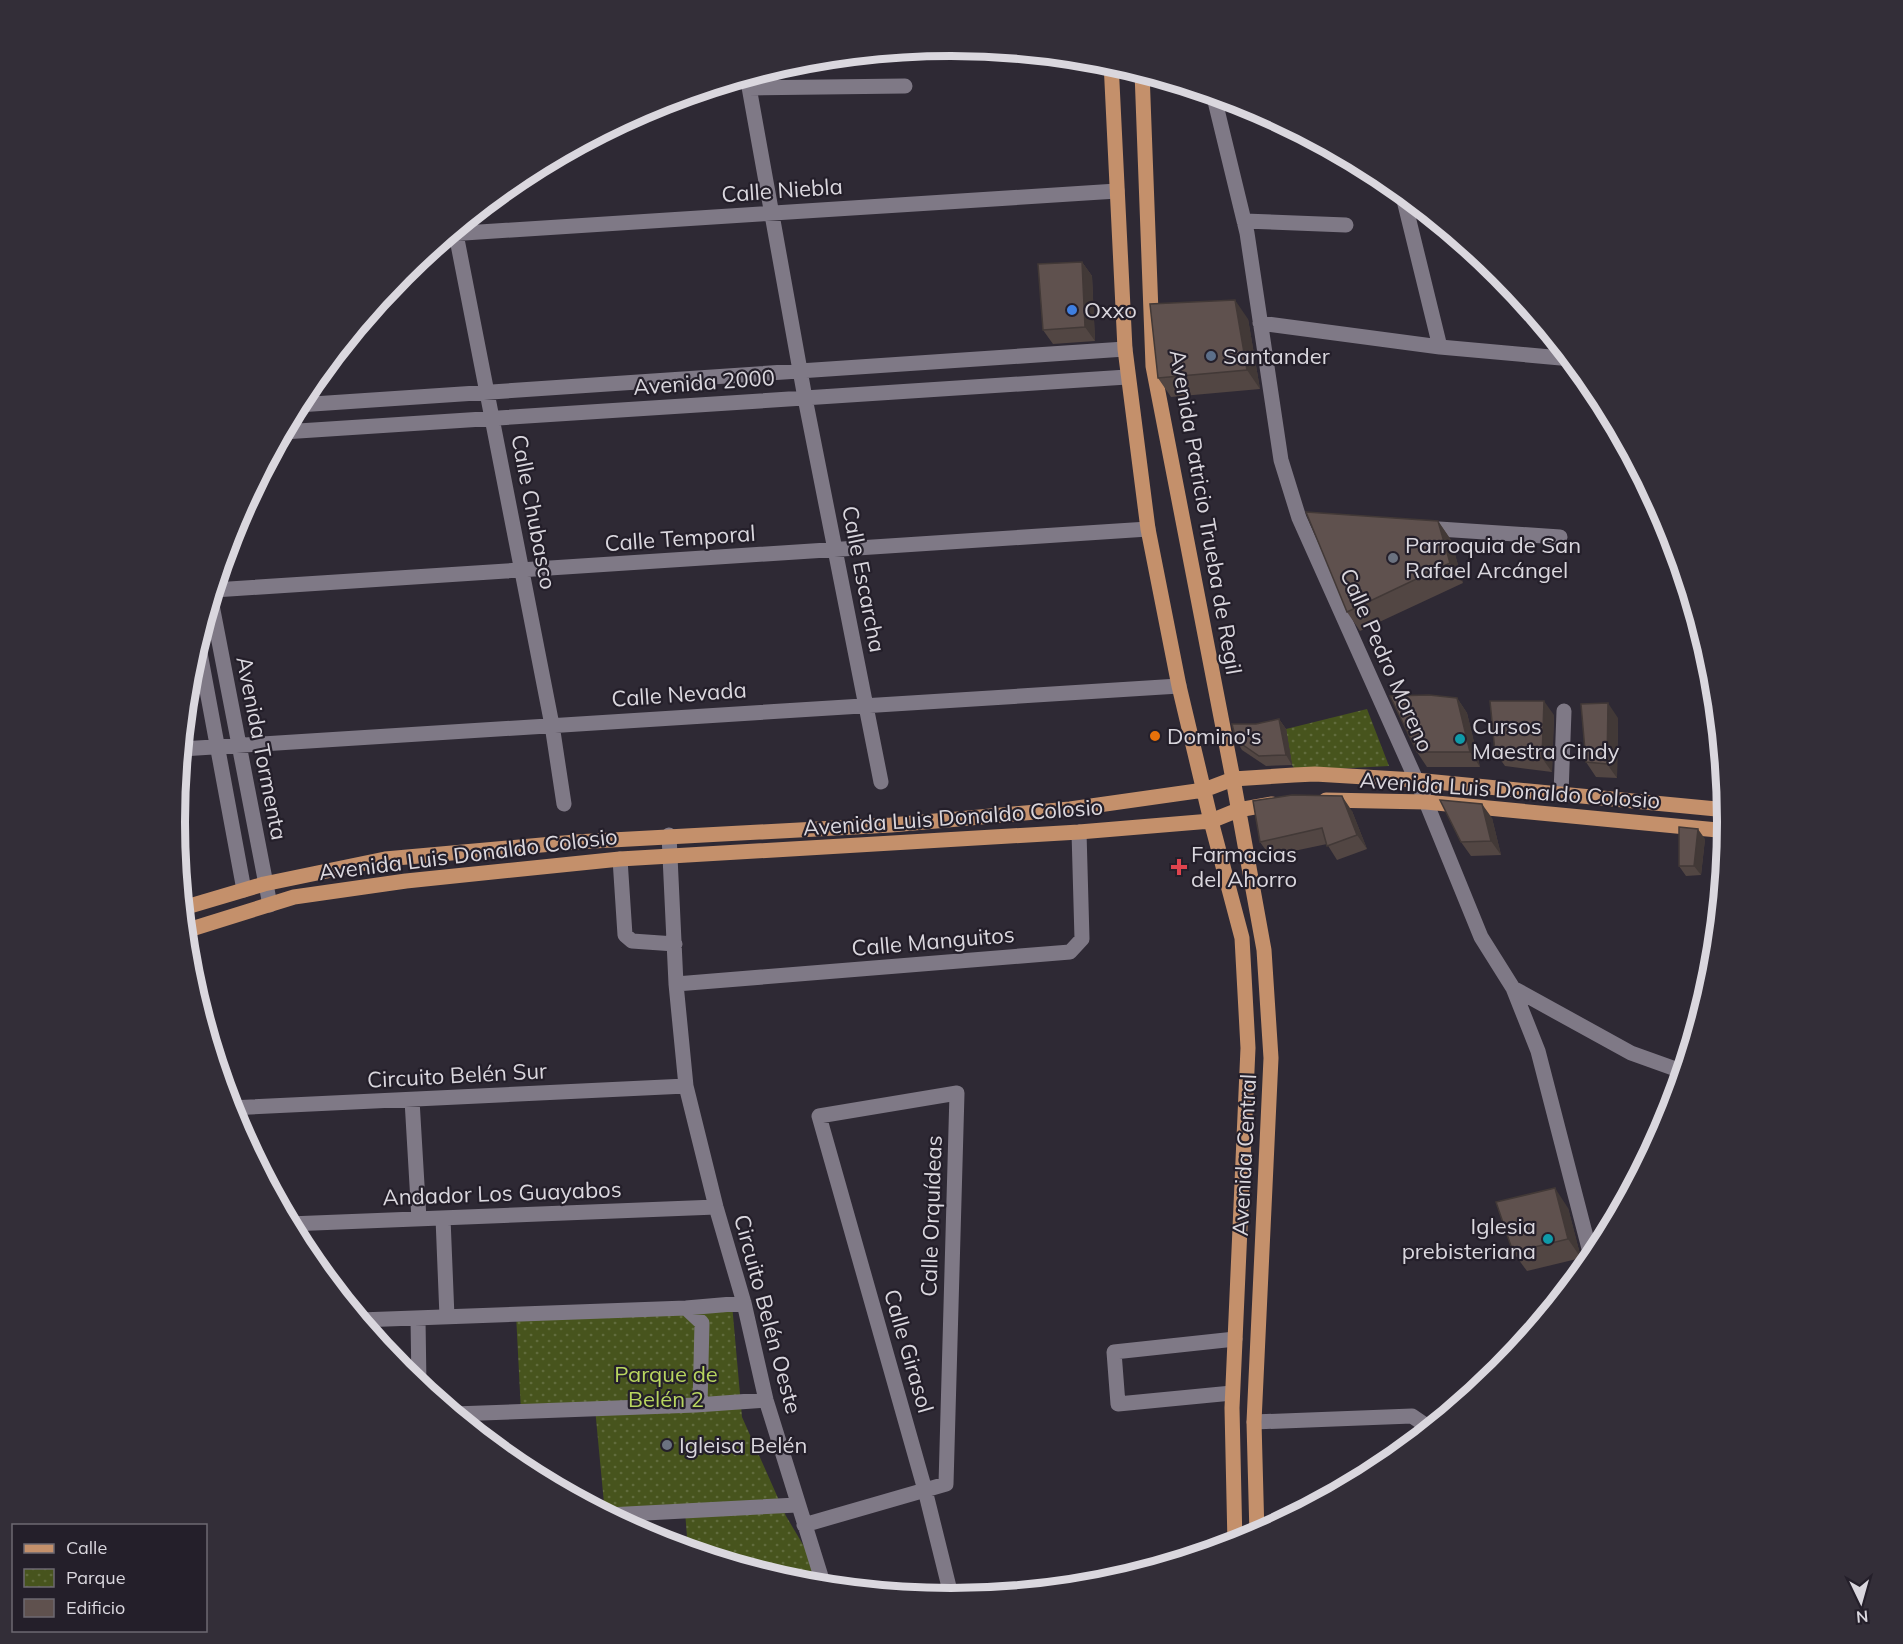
<svg xmlns="http://www.w3.org/2000/svg" width="1903" height="1644" font-family="Mulish,sans-serif">
	<style>
		.park { fill: url(#park-dots) }
		.lines { fill: none; stroke-linecap: round; stroke-linejoin: round }
		.path { stroke: #69656f; stroke-width: 3; stroke-dasharray: 1.5 4.5; stroke-linecap: butt }
		.minor { stroke: #7f7986; stroke-width: 15 }
		.major { stroke: #c4906b; stroke-width: 15 }
		.wall { fill: #524643 }
		.shaded-wall { fill: #423937 }
		.building { fill: #5f514e; stroke: #423937; stroke-width: 1.5 }
		.shop-dot { fill: #3f7fe0; stroke: #241f2a; stroke-width: 2 }
		.service-dot { fill: #5c6f8a; stroke: #241f2a; stroke-width: 2 }
		.worship-dot { fill: #6b7280; stroke: #241f2a; stroke-width: 2 }
		.food-dot { fill: #e8710a; stroke: #241f2a; stroke-width: 2 }
		.culture-dot { fill: #0f9aa8; stroke: #241f2a; stroke-width: 2 }
		.health-dot { fill: #e0444e; stroke: #241f2a; stroke-width: 2 }
		.labels { text-anchor: middle; dominant-baseline: central; stroke-width: 4.5; stroke-linejoin: round; paint-order: stroke }
		.street-label { font-size: 22px; fill: #dad7de; stroke: #241f2a }
		.poi-label { font-size: 22px; fill: #dad7de; stroke: #241f2a; text-anchor: start }
		.park-label { font-size: 22px; fill: #b8d55f; stroke: #241f2a }
		.rim { fill: none; stroke: #dad7de; stroke-width: 8 }
	</style>
	<defs>
		<pattern id="park-dots" width="8" height="8" patternUnits="userSpaceOnUse" patternTransform="scale(1.5)"><rect width="8" height="8" fill="#47541d"/><path d="M2 2h.1M6 6h.1" fill="none" stroke="#616c3d" stroke-width="1.8" stroke-linecap="round"/></pattern>
	</defs>
	<rect width="100%" height="100%" fill="#2e2934"/>
	<path class="park" d="M1367,709L1389,766L1296,771L1292,765L1286,729Z
		M732,1304L742,1417L786,1516L805,1548L818,1586L800,1584L688,1550L685,1511L605,1514L595,1408L521,1412L516,1314Z"/>
	<g class="lines">
		<path class="path" d="M180,874L191,877"/>
		<path class="minor" d="M747,76L805,398L881,782
			M749,88L905,86
			M1213,93L1247,233L1281,460L1299,518L1426,802L1481,937L1513,988L1538,1051L1592,1260
			M1402,192L1440,347
			M1244,221L1346,225
			M455,229L552,725L564,804
			M449,234L1117,191
			M1260,323L1440,347L1572,359
			M298,405L1125,349
			M283,432L1127,377
			M1424,528L1560,537
			M214,590L1148,529
			M211,600L270,905
			M198,642L244,890
			M182,749L1179,686
			M1561,794L1564,711
			M669,835L676,984L686,1086L716,1207L744,1303L766,1400L824,1586
			M620,859L625,935L632,941L675,944
			M184,914L188,931L189,972
			M676,984L1070,952L1082,939L1079,832
			M1513,988L1631,1053L1684,1072
			M412,1100L419,1219
			M230,1108L686,1086
			M443,1218L447,1317
			M289,1224L716,1207
			M686,1308L702,1323L700,1405
			M418,1318L419,1386
			M360,1320L686,1308L744,1303
			M1232,1393L1118,1404L1114,1352L1235,1339
			M454,1414L696,1405L766,1400
			M1254,1422L1412,1416L1431,1429
			M608,1515L797,1505
			M804,1525L946,1484L957,1093L819,1116L925,1490L952,1599"/>
		<path class="major" d="M1111,62L1125,349L1148,529L1179,686L1211,821L1242,938L1248,1048L1232,1408L1235,1544
			M1142,72L1153,366L1233,779L1264,950L1271,1058L1254,1422L1257,1535
			M1326,800L1426,802L1728,831
			M183,908L264,884L385,859L575,842L891,825L1070,809L1204,790L1233,779L1294,775L1315,774L1415,780L1727,810
			M185,931L294,897L406,881L620,859L1079,832L1211,821L1238,810L1272,804"/>
	</g>
	<path class="wall" d="M1082,262L1092,276L1095,341L1053,344L1043,330Z
		M1248,319L1260,389L1171,397L1158,378Z
		M1438,521L1451,540L1463,583L1360,631L1347,612Z
		M1457,698L1467,713L1480,767H1427L1417,752Z
		M1554,715L1552,772L1505,766L1495,752Z
		M1618,718L1617,778L1596,777L1586,762Z
		M1279,719L1286,729L1292,765L1266,766L1242,750L1236,740L1256,724Z
		M1352,811L1367,849L1337,860L1327,844L1270,856L1260,842Z
		M1492,818L1501,855L1471,856L1461,842Z
		M1705,839L1701,875L1686,876L1679,866Z
		M1568,1208L1581,1258L1527,1271L1513,1252Z"/>
	<path class="shaded-wall" d="M1082,262L1092,276L1095,341L1085,327Z
		M1235,300L1248,319L1260,389L1247,370Z
		M1438,521L1451,540L1463,583L1450,563Z
		M1457,698L1467,713L1480,767L1470,752Z
		M1544,701L1554,715L1552,772L1542,758Z
		M1608,703L1618,718L1617,778L1607,764Z
		M1279,719L1286,729L1292,765L1286,755Z
		M1342,796L1352,811L1367,849L1357,835Z
		M1482,804L1492,818L1501,855L1491,841Z
		M1698,829L1705,839L1701,875L1694,866Z
		M1555,1188L1568,1208L1581,1258L1568,1239Z"/>
	<path class="building" d="M1082,262L1085,327L1043,330L1038,264Z
		M1235,300L1247,370L1158,378L1150,304Z
		M1306,512L1438,521L1450,563L1347,612Z
		M1429,695L1457,698L1470,752H1417L1390,696Z
		M1490,701H1544L1542,758L1495,752Z
		M1608,703L1607,764L1586,762L1581,704Z
		M1279,719L1286,755L1259,756L1236,740L1232,724H1256Z
		M1292,795L1342,796L1357,835L1327,846L1322,828L1260,842L1253,801Z
		M1440,800L1482,804L1491,841L1461,842Z
		M1679,827L1698,829L1694,866H1679Z
		M1555,1188L1568,1239L1513,1252L1496,1202Z"/>
	<circle class="shop-dot" cx="1072" cy="310" r="6"/>
	<circle class="service-dot" cx="1211" cy="356" r="6"/>
	<g class="worship-dot">
		<circle cx="1393" cy="558" r="6"/>
		<circle cx="667" cy="1445" r="6"/>
	</g>
	<circle class="food-dot" cx="1155" cy="736" r="6"/>
	<g class="culture-dot">
		<circle cx="1460" cy="739" r="6"/>
		<circle cx="1548" cy="1239" r="6"/>
	</g>
	<path class="health-dot" d="M1176 858h6v6h6v6h-6v6h-6v-6h-6v-6h6z"/>
	<g class="labels">
		<g class="street-label">
			<text transform="translate(782 190) rotate(-4)">Calle Niebla</text>
			<text transform="translate(704 382) rotate(-4)">Avenida 2000</text>
			<text transform="translate(534 512) rotate(79)">Calle Chubasco</text>
			<text transform="translate(1206 512) rotate(80)">Avenida Patricio Trueba de Regil</text>
			<text transform="translate(680 538) rotate(-4)">Calle Temporal</text>
			<text transform="translate(864 579) rotate(79)">Calle Escarcha</text>
			<text transform="translate(1387 660) rotate(66)">Calle Pedro Moreno</text>
			<text transform="translate(679 694) rotate(-4)">Calle Nevada</text>
			<text transform="translate(262 748) rotate(79)">Avenida Tormenta</text>
			<text transform="translate(1510 790) rotate(4)">Avenida Luis Donaldo Colosio</text>
			<text transform="translate(953 817) rotate(-4)">Avenida Luis Donaldo Colosio</text>
			<text transform="translate(468 854) rotate(-7)">Avenida Luis Donaldo Colosio</text>
			<text transform="translate(933 941) rotate(-5)">Calle Manguitos</text>
			<text transform="translate(457 1075) rotate(-3)">Circuito Belén Sur</text>
			<text transform="translate(1244 1155) rotate(-87)">Avenida Central</text>
			<text transform="translate(502 1193) rotate(-2)">Andador Los Guayabos</text>
			<text transform="translate(931 1216) rotate(-88)">Calle Orquídeas</text>
			<text transform="translate(768 1314) rotate(75)">Circuito Belén Oeste</text>
			<text transform="translate(909 1351) rotate(74)">Calle Girasol</text>
		</g>
		<g class="poi-label">
			<text x="1084" y="310">Oxxo</text>
			<text x="1223" y="356">Santander</text>
			<text x="1405" y="545">Parroquia de San<tspan x="1405" dy="25">Rafael Arcángel</tspan></text>
			<text x="1472" y="726">Cursos<tspan x="1472" dy="25">Maestra Cindy</tspan></text>
			<text x="1167" y="736">Domino's</text>
			<text x="1191" y="854">Farmacias<tspan x="1191" dy="25">del Ahorro</tspan></text>
			<text x="1536" y="1226" text-anchor="end">Iglesia<tspan x="1536" dy="25">prebisteriana</tspan></text>
			<text x="679" y="1445">Igleisa Belén</text>
		</g>
		<g class="park-label">
			<text x="666" y="1374">Parque de<tspan x="666" dy="25">Belén 2</tspan></text>
		</g>
	</g>
	<path d="M0 0H1903V1644H0ZM185 822a766 766 0 1 1 1532 0a766 766 0 1 1-1532 0Z" fill="#332e38" fill-rule="evenodd"/>
	<path class="rim" d="M185 822a766 766 0 1 1 1532 0a766 766 0 1 1-1532 0Z"/>
	<rect x="12" y="1524" width="195" height="108" fill="#241f2a" stroke="#6d6972" stroke-width="1.5"/>
	<rect x="24" y="1544" width="30" height="9" fill="#c4906b" stroke="#6d6972" stroke-width="1.5"/>
	<text x="66" y="1554" font-size="18" fill="#dad7de">Calle</text>
	<rect x="24" y="1569" width="30" height="18" fill="url(#park-dots)" stroke="#6d6972" stroke-width="1.5"/>
	<text x="66" y="1584" font-size="18" fill="#dad7de">Parque</text>
	<rect x="24" y="1599" width="30" height="18" fill="#5f514e" stroke="#6d6972" stroke-width="1.5"/>
	<text x="66" y="1614" font-size="18" fill="#dad7de">Edificio</text>
	<g transform="translate(1861 1602) rotate(175)" stroke="#241f2a" stroke-width="4.5" paint-order="stroke">
	<path d="M0-4.5L10 22L0 15L-10 22Z" fill="#dad7de"/>
	<text y="-9" font-size="16" font-weight="bold" text-anchor="middle" fill="#dad7de">N</text>
	</g>
</svg>
